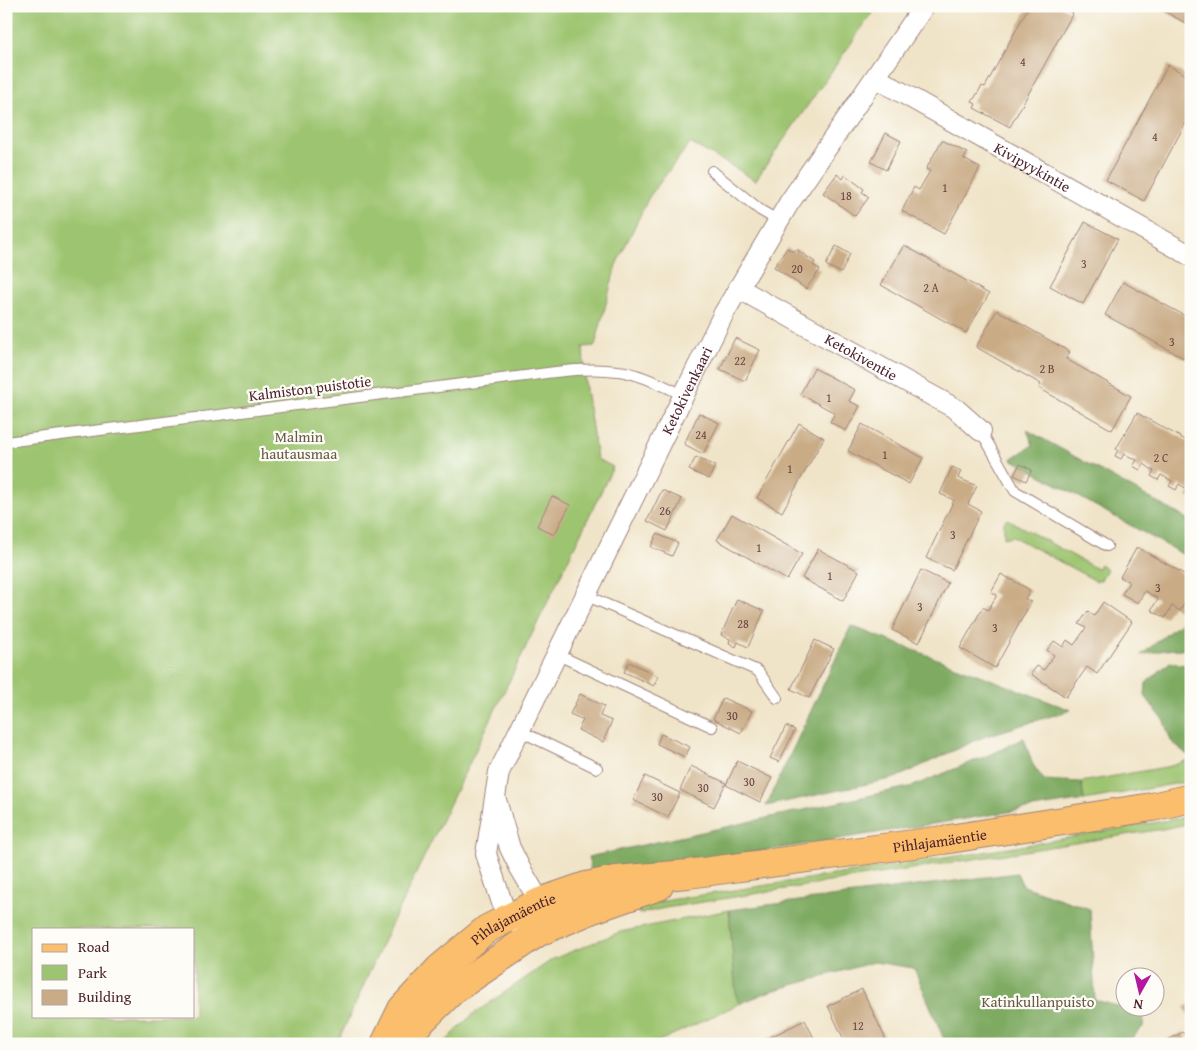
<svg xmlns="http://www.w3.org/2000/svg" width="1197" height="1050" font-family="'Gentium Book Plus',serif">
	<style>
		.green { fill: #9dc470; stroke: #74724e; fill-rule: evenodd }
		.forest { fill: #7eaa62; stroke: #646446 }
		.building { fill: #c9ab85 }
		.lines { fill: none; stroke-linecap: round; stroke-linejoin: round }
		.lane-casing { stroke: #9d827a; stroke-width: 12 }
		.street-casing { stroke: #9d827a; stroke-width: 22 }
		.primary-casing { stroke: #9d827a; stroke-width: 30 }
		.lane { stroke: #fff; stroke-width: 10 }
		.street { stroke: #fff; stroke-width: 20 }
		.primary { stroke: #fabe6d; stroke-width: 28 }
		.labels { text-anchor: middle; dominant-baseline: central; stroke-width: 4.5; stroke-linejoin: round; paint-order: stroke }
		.number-label { font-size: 12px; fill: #6a4242 }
		.street-label { font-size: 15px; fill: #4a1f2b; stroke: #fdfcf7 }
		.park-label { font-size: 15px; fill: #675943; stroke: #fdfcf7 }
	</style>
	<rect width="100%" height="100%" fill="#fdfcf7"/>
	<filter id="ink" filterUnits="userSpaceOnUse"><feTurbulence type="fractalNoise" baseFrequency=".02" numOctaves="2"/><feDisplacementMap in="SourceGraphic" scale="10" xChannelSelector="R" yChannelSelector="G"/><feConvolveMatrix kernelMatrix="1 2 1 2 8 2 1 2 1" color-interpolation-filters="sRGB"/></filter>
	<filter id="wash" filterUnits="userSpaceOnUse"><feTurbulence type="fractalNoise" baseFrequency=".0096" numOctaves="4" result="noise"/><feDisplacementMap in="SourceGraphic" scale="20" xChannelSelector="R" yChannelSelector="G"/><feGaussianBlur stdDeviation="1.12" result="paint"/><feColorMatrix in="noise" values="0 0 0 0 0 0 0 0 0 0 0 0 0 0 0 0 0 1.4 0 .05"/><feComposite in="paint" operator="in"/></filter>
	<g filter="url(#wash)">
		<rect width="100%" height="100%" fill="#f0e4c8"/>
		<path class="green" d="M6,6H877L755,181L739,170L690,143L649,197L616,265L595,346L583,347L585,383L597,459L613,467L390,927L337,1044H6ZM34,929H194V1016H34Z
			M1007,519L1097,569L1100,564L1107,569L1101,580L1096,581L1012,536L1004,538V522Z
			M1191,759V781L1084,800L1081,782L1171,766Z
			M1191,816V823L1163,829L665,908L639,914L637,905L1010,848Z
			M729,910L736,995L739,1004L653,1044H525L493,1038L483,1044H443L472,1015L553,959L620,932Z"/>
		<path class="forest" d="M1027,430L1191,521V559L1011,459L1033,445Z
			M1191,614V651C1176,646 1156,652 1141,655Z
			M851,626L1071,710L983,737L895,778L766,806Z
			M1170,662L1191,666V758L1171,741L1164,721L1145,696L1146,683Z
			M1024,738L1033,765L1044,780L1081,782L1084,800L593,878L588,857L913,786L996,752Z
			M1017,873L1023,886L1090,909L1095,1000L1144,1013L1143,1027L1126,1044H946L914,968L874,962L768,992L739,1004L736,995L729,910Z"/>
		<g id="blocks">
			<path class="building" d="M1029,6H1060L1073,13L1010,127L974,108L976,104L972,102L982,86L985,87Z
				M1155,6H1191V26Z
				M1168,65L1191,78V125L1189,126L1185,124L1144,201L1106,180Z
				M886,133L901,141L886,170L871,162Z
				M942,140L967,153L964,159L980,168L944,234L902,211L914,187L919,190L930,171L926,169Z
				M837,174L843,179L845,175L864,189L862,192L869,197L855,216L823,193Z
				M1085,222L1118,239L1083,304L1050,286Z
				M904,245L989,294L966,333L881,285Z
				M836,246L850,254L841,273L826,265Z
				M787,248L794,252L796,249L815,262L813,265L820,270L806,289L774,267Z
				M1123,282L1191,319V362L1105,315Z
				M997,310L1070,352L1066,359L1131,396L1112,430L1039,388L1041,384L976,347Z
				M735,338L760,350L745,381L720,369Z
				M814,368L855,390L849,401L860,406L846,431L830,422L835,413L800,394Z
				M699,413L719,423L703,454L684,444Z
				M1137,413L1191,443V499L1187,497L1190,491L1179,484L1176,490L1169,486L1172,481L1161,475L1158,480L1151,476L1154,471L1144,464L1140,470L1133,466L1137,460L1124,454L1121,459L1115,456L1118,450L1116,449Z
				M799,423L824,438L782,512L757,498Z
				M862,424L923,458L909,484L848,451Z
				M696,457L715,466L709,479L689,470Z
				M1020,464L1032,470L1026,481L1014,475Z
				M952,467L961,471L958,478L977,486L968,504L981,511L952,570L926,558L954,500L940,494Z
				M662,490L682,499L667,531L647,521Z
				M552,496L570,505L554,535L537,526Z
				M732,514L802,554L787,580L717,540Z
				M657,534L678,543L672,556L651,547Z
				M1137,547L1191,578V592L1180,611L1172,606L1165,618L1151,610L1158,599L1145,591L1138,603L1122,594L1129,582L1120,577Z
				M818,549L859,571L843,601L802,578Z
				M921,570L948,583L919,643L892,630Z
				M1001,574L1030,590L1025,599L1031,602L995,668L960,648L983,607L988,610L997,595L991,592Z
				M737,599L764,611L748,647L738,642L736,647L729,643L730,639L721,635Z
				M1103,602L1132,622L1097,674L1087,667L1066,697L1031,674L1037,666L1044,670L1054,655L1047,650L1054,641L1063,647L1067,640L1074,645L1086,628L1079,624L1088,611L1094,616Z
				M815,640L834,649L809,698L791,689Z
				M629,662L658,676L654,686L624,672Z
				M580,694L604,706L600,716L612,721L603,742L578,730L583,720L570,714Z
				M723,698L752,711L741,733L713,719Z
				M786,726L795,730L779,762L770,758Z
				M661,734L690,747L685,757L657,744Z
				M737,761L772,778L760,802L726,785Z
				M691,766L726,783L714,807L680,790Z
				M645,776L680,793L668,817L633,800Z
				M862,989L888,1044H846L828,1006Z
				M1191,1004V1020L1184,1007Z
				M805,1020L817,1044H756Z
				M1183,1032L1189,1044H1160Z"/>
		</g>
	</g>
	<g filter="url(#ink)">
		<use href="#blocks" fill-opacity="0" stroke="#9d827a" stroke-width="1"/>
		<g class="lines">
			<g class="lane-casing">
				<path id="lane" d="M712,171L760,210L777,220
					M981,431L1015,491L1107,546
					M6,442L509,378C544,374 582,366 618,371C638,373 665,386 683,395
					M585,595L758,671L777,698
					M556,654L712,727
					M518,730L597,768"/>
			</g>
			<g class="street-casing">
				<g id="street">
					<path id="s1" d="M876,78L1191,256"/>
					<path id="s2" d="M738,288L956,409L981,431"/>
					<path d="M496,800L510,848L520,868L540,902L539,916"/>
					<path id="s3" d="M520,924L507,918L486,854L499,772L724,313L789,203L924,6"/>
				</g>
			</g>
			<g class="primary-casing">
				<g id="primary">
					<path id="s4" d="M385,1044L402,1009L440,968L487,929L540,902L586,886L616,880L688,874L943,840L1152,807L1191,798"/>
					<path d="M398,1044L453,990L537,933L593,909L659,886"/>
				</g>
			</g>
			<use href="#lane" class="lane"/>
			<use href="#street" class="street"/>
			<use href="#primary" class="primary"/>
		</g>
	</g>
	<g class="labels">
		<g class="number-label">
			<text x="1023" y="61">4</text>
			<text x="1155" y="136">4</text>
			<text x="945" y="187">1</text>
			<text x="846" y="195">18</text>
			<text x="1084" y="263">3</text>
			<text x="797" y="268">20</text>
			<text x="931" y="287">2 A</text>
			<text x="1172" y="341">3</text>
			<text x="740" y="360">22</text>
			<text x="1047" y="368">2 B</text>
			<text x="829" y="397">1</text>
			<text x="701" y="434">24</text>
			<text x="885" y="454">1</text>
			<text x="1161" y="457">2 C</text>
			<text x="790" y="468">1</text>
			<text x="665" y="510">26</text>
			<text x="953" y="534">3</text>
			<text x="759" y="547">1</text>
			<text x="830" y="575">1</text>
			<text x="1158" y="587">3</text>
			<text x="920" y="606">3</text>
			<text x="743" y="623">28</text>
			<text x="995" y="627">3</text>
			<text x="732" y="715">30</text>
			<text x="749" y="781">30</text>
			<text x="703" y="787">30</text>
			<text x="657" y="796">30</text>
			<text x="858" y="1025">12</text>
		</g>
		<g class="street-label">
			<text stroke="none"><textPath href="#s1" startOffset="180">Kivipyykintie</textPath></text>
			<text stroke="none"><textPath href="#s2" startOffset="141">Ketokiventie</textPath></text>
			<text transform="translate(310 388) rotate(-7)">Kalmiston puistotie</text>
			<text stroke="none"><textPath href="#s3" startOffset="590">Ketokivenkaari</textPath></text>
			<text stroke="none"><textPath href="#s4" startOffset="621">Pihlajamäentie</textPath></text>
			<text stroke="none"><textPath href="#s4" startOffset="184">Pihlajamäentie</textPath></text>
		</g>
		<g class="park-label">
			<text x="299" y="436">Malmin<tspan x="299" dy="17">hautausmaa</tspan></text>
			<text x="1038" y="1001">Katinkullanpuisto</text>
		</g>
	</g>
	<rect width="1197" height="1050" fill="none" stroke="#fdfcf7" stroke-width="25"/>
	<rect x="32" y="928" width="162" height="90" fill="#fdfcf7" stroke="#b5a4a5"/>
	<rect x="42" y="944" width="25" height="8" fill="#fabe6d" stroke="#b5a4a5"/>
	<text x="78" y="952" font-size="15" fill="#4a1f2b">Road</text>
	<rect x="42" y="965" width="25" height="15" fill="#9dc470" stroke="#b5a4a5"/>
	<text x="78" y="978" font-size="15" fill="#4a1f2b">Park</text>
	<rect x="42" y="990" width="25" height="15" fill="#c9ab85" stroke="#b5a4a5"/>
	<text x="78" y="1002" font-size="15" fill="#4a1f2b">Building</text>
	<g transform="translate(1140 992) rotate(188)"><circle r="24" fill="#fdfcf7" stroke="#b5a4a5"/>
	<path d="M0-4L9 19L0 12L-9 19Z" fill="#b5179e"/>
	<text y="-8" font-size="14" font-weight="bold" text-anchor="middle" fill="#4a1f2b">N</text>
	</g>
</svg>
